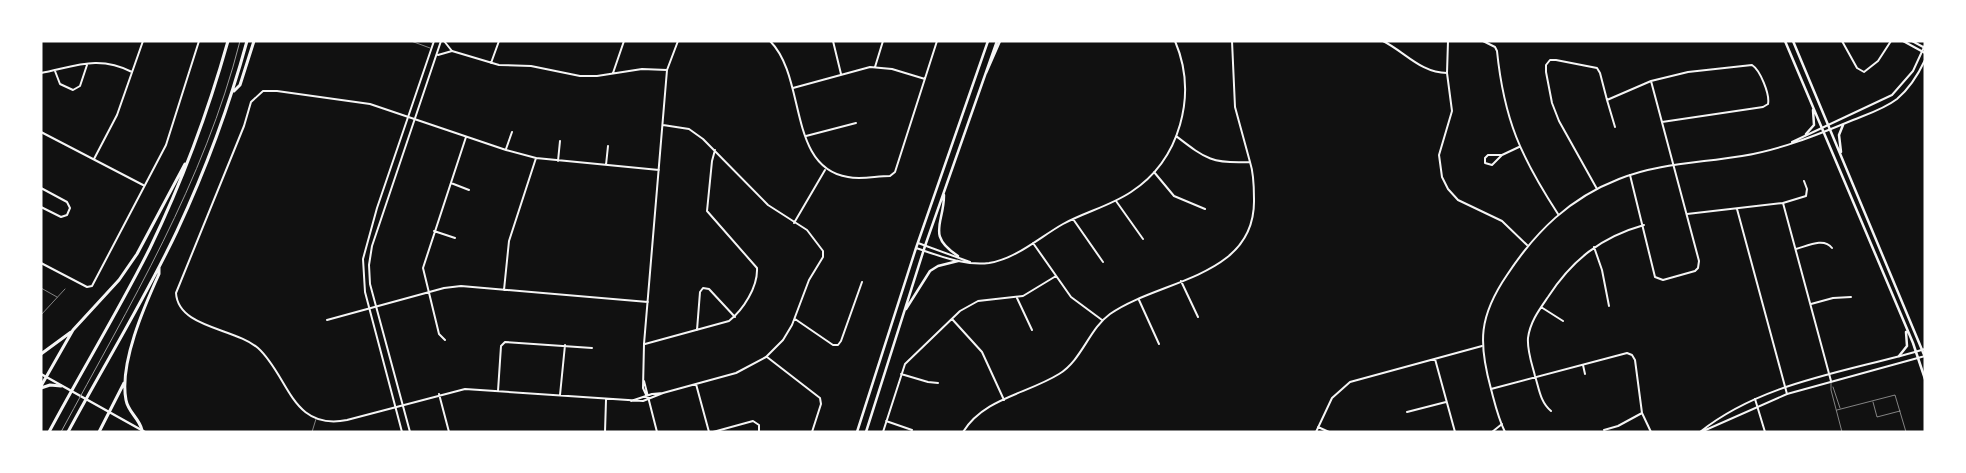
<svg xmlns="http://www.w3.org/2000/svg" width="1966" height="473" font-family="Overpass,sans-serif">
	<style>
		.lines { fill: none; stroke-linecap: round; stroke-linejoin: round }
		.service { stroke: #f5f5f5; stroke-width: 0.5 }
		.minor { stroke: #f5f5f5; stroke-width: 2 }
		.tertiary { stroke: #f5f5f5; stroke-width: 2 }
		.secondary { stroke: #f5f5f5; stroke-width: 2.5 }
		.primary { stroke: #f5f5f5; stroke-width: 2.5 }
		.motorway { stroke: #f5f5f5; stroke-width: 3 }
		.tram { stroke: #9a9a9a; stroke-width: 1 }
	</style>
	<rect width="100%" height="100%" fill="#111"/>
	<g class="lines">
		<path class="service" d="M411,41L430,48
			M429,41L432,43
			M41,288L57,297
			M41,315L65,289
			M1831,382V390L1842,432
			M1833,387L1840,408
			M1873,402L1877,417L1900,411
			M1837,410L1895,395L1906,432
			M312,432L316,419"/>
		<path class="minor" d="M770,41C807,78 787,167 848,177C861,180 876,176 890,176L895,172L937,41
			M833,41L841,74
			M1232,41L1235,107L1250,162
			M1383,41C1405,52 1421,73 1447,73
			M1448,41L1447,73L1452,111L1439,155L1442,177L1448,189L1458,200L1502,221L1527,245
			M1483,41L1495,47L1497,51C1504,120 1521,157 1558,214
			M1842,41L1857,68L1864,72L1878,61L1891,41
			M1903,41L1925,53
			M1912,41L1925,48
			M452,51L499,65L531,66L580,76H597L642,69L667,70
			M491,63L499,41
			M875,67L883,41
			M55,71L60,84L73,90L80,86L87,65
			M41,73C76,66 99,55 132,72
			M613,73L624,41
			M1651,81L1688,72L1752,65C1760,70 1770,94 1768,104L1763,107L1662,122
			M793,88L870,67L892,69L925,79
			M1607,100L1615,127
			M41,132L143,185
			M806,136L856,123
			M506,149L512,132
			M1502,155H1488L1485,158V163L1492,165L1502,155L1519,147
			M94,159L117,115L143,41
			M558,161L560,141
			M606,165L608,146
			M659,170L536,158L506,150L370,104L277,91H263L251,102L244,126L176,293C178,328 235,328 258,348C289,376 291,431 347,420L465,389L643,401L663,393L736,373L766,357L783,340L792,325L809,280L823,257V251L807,230L768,205L703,139L689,129L663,125
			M1154,172L1174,196L1205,209
			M451,183L469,190
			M41,188L67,202L70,208L67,215L61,217L41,207
			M1597,189L1559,121L1552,103L1546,72V65L1550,60H1556L1597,68L1600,73L1607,100L1651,81L1699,261L1698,268L1695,271L1663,280L1655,277L1630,175
			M1116,201L1143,239
			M1783,203L1806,196L1807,189L1804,181
			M1737,209L1787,394
			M1687,214L1783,203L1831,381
			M1073,219L1103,262
			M794,223L825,170
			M434,231L455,238
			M918,243L970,262
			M1033,243L1071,297L1102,320
			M1594,247L1602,270L1609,306
			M916,248C940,256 964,266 989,263C1016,259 1040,237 1063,224C1085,212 1110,206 1131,192C1180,160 1198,95 1175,41
			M1796,249C1807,246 1824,237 1832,248
			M41,263L87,287L92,286L166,145L199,41
			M1181,281L1198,317
			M504,290L509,241L536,158
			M1017,298L1032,330
			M1139,300L1159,344
			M1811,304L1833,298L1851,297
			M1541,307L1563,321
			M795,319L833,345H838L841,341L862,282
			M952,319L982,352L1004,400
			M327,320L444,288L461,286L648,302
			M697,330L700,292L703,288L709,289L735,317
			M445,340L439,334L423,268L466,137
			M645,344L729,321C743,310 758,287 757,268L707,211L712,161L715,150
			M767,357L820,398L821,404L812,432
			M1435,359L1455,432
			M1583,365L1585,374
			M901,374L928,382L938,383
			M644,381L657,432
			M696,384L709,432
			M1491,389L1627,353L1632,355L1635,360L1642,413L1651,432
			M498,391L501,346L505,342L592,348
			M439,394L449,432
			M560,395L565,345
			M648,399L643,388L644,344L667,70L678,41
			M1755,399L1765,432
			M631,401L652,394L663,393
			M1551,411C1540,402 1539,388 1535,376C1532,364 1527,351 1528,338C1530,322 1539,310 1548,297C1572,260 1601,237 1644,225
			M1407,412L1446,402
			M886,421L912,430
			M1318,427L1329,432
			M1604,430L1618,426L1642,413
			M605,432L606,400
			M713,432L753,421L759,425V432
			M883,432L905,364L960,311L978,301L1023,296L1056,276
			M963,432C984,398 1027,394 1059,374C1082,360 1089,329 1110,314C1160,279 1256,278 1254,199C1254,187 1254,174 1250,162C1212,164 1206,159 1176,136
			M1316,432L1332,398L1350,382L1482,346
			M1492,432L1502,424"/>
		<path class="tertiary" d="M444,41L452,51
			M438,55L452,51
			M1792,142L1892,95L1913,71L1925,45
			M402,432L365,292L363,259L377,208L434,41
			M410,432L370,284L369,265L372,246L441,41
			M1505,432C1498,418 1495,404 1491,389C1478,342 1479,316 1507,275C1536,231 1570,198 1619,179C1658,163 1701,163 1742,156C1780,150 1817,135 1853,120C1868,114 1884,109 1897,99C1910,88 1918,75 1925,60
			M1700,432C1764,381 1849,372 1925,349
			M1701,432L1787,394L1925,356"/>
		<path class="secondary" d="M1785,41L1913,343L1925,379
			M1793,41L1925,357
			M986,73L1000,41
			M1806,134L1814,125L1813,110
			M1841,152L1839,135L1843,125
			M944,195C944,224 926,235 958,256
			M906,309L930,271L938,266L958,261
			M1899,356L1907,346L1906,332
			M857,432L916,248L988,41
			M866,432L925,246L997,41"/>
		<path class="primary" d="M41,374L145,432"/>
		<path class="motorway" d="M234,91L240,85L254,41
			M41,354L71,332
			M41,386L73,330L119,280L137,254L185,164
			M41,388L50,385L61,386
			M142,430C139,418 128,412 126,400C119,364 144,307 159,274V267
			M49,432C82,370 119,310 150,248C182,182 208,112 228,41
			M68,432C104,365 145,299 177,231C206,169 229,107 247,41
			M99,432L124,383"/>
		<path class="tram" d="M61,432C130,304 204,183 240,41"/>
	</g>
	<rect width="1966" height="473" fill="none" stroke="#ffffff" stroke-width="85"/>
</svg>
